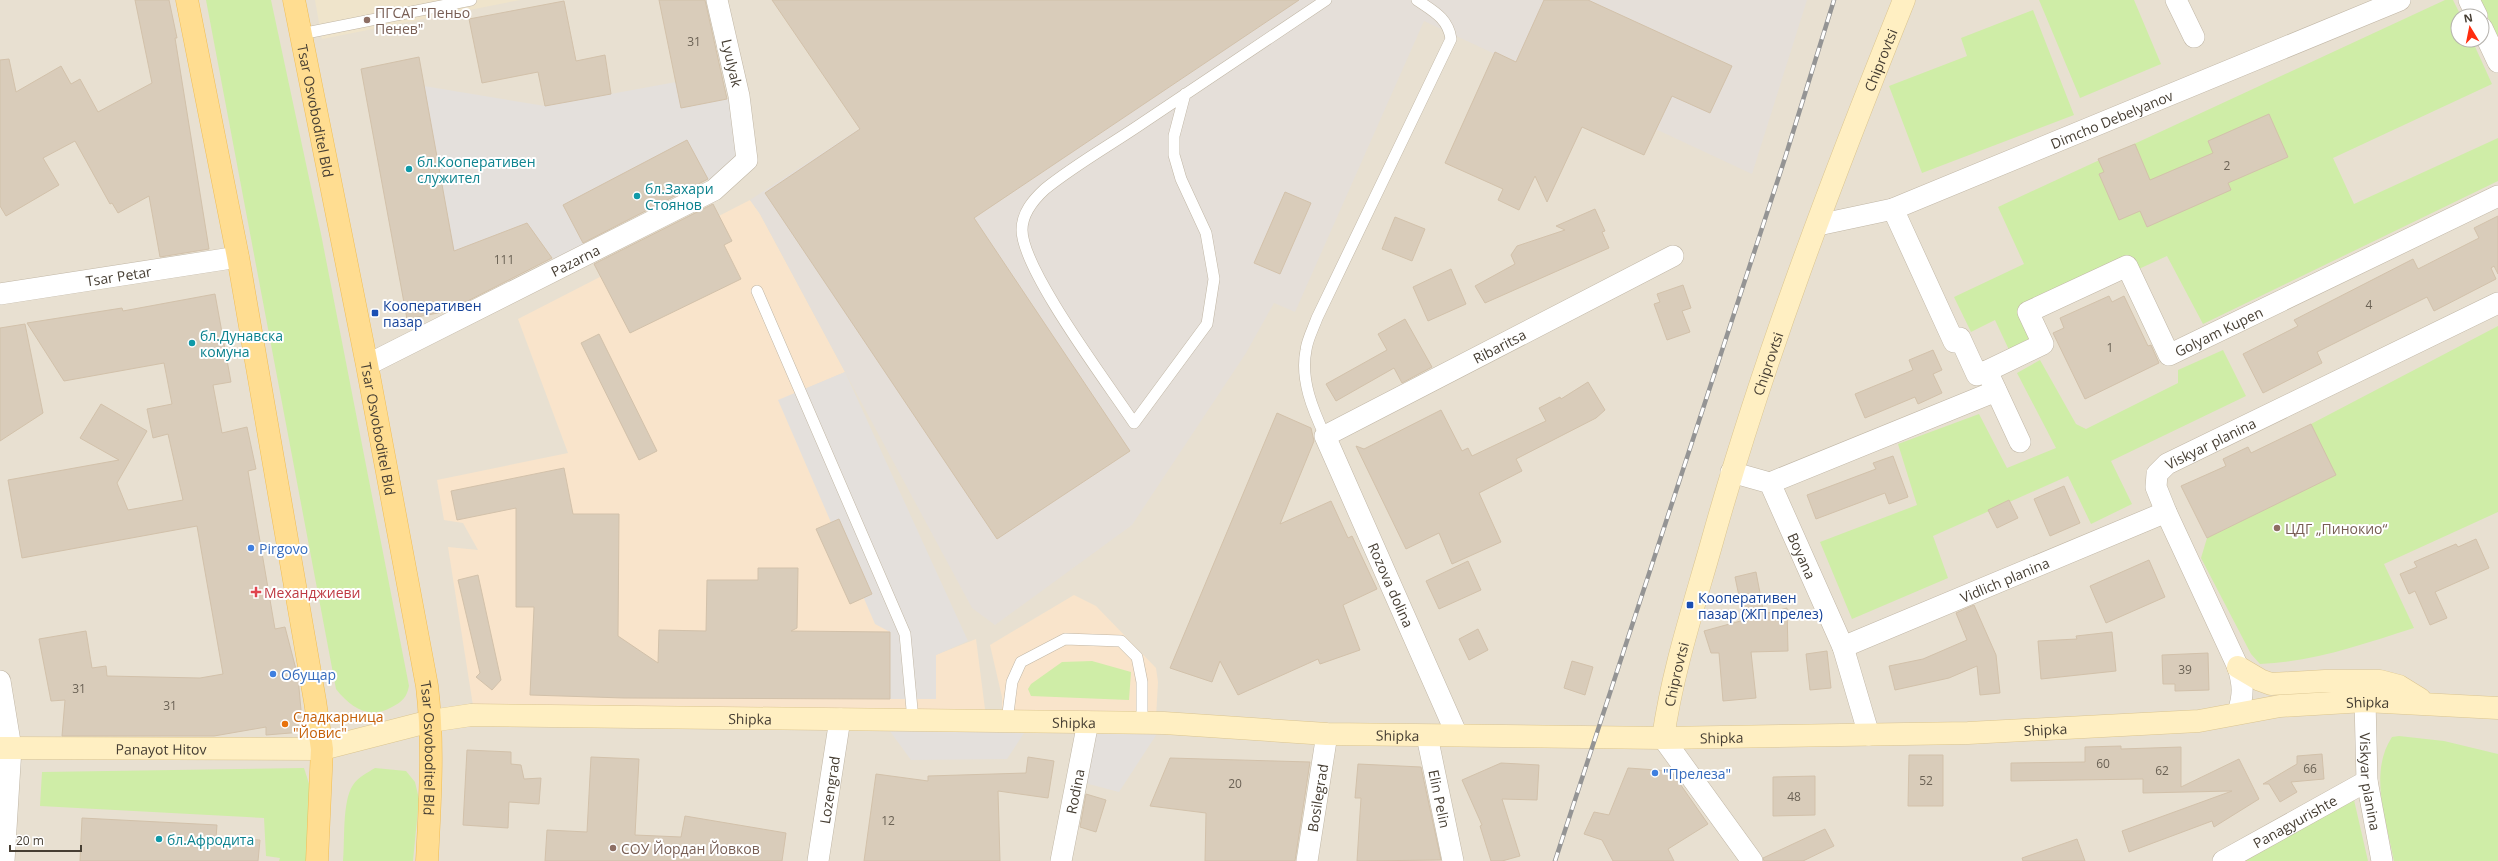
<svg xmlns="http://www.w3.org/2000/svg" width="2498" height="861" font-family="'Open Sans',sans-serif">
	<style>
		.residential { fill: #e8e0d1; fill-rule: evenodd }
		.commercial { fill: #f9e4cb }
		.industrial { fill: #e5dfd9 }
		.education { fill: #efe4cb }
		.green { fill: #cfeda7 }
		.parking { fill: #e4e0dc }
		.building { fill: #d9ccba; stroke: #d2c1aa }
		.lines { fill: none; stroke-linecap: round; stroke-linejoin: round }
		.lane-casing { stroke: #c0b6a5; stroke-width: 12 }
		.street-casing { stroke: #c0b6a5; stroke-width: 22 }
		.secondary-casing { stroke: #dbc590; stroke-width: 23 }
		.primary-casing { stroke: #f0bd55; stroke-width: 23 }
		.lane { stroke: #fff; stroke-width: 11 }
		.street { stroke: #fff; stroke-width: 21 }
		.secondary { stroke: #ffefc2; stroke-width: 22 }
		.primary { stroke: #ffdd91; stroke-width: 22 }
		.rail-casing { stroke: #949494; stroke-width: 4.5 }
		.rail { stroke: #fff; stroke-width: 3; stroke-dasharray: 9; stroke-linecap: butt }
		.education-dot { fill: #8d6e63; stroke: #fff; stroke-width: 1.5 }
		.culture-dot { fill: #0f9aa8; stroke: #fff; stroke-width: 1.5 }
		.transit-dot { fill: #1a4fb4; stroke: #fff; stroke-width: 1.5 }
		.shop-dot { fill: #3f7fe0; stroke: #fff; stroke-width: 1.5 }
		.health-dot { fill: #e0444e; stroke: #fff; stroke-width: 1.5 }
		.food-dot { fill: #e8710a; stroke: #fff; stroke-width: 1.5 }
		.labels { text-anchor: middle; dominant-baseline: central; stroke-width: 4; stroke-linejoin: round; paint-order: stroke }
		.number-label { font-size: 12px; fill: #6b6255 }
		.education-label { font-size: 14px; fill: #785e54; stroke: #fff; text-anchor: start }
		.street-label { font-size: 14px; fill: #463e33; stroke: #fff }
		.culture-label { font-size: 14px; fill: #0d838f; stroke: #fff; text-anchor: start }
		.transit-label { font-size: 14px; fill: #164399; stroke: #fff; text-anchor: start }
		.shop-label { font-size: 14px; fill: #366cbe; stroke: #fff; text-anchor: start }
		.health-label { font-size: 14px; fill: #be3a42; stroke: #fff; text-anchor: start }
		.food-label { font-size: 14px; fill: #c56008; stroke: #fff; text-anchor: start }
	</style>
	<rect width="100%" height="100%" fill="#f4eee3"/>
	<path class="residential" d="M0,0H2498V861H0ZM2458,16H2482V40H2458Z"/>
	<path class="commercial" d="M750,200L760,214L845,372L807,388L936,655L976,639L986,717L474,712L448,547L478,550L463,523L444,520L437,480L568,453L518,319Z
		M1074,595L1096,606L1156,668L1158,682L1156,718L1002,716V697L990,645Z"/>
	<path class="industrial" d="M881,0H1807L1752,174L1424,21L1295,312L1274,303L1246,353L1132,525L995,625L972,608L760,214L750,200L935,79Z"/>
	<path class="education" d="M315,0H520L322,39Z"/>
	<path class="green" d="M206,0H271L321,234L409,686C407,697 402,702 392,707C369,720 351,708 336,689Z
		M2039,0H2134L2161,64L2080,98Z
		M2445,0H2453L2461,16H2458V40H2472L2492,84L2333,158L2354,204L2498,138V181L2203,324L2167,256L2024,322L2032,341L2010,352L1995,320L1971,332L1954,297L2024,264L1998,207Z
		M2480,0H2498V39Z
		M2033,10L2074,115L1922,173L1889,86L1967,56L1961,38Z
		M2498,326V512L2384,564L2414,628C2363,644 2314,662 2260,664L2251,654L2201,558L2207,538L2335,475L2311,424Z
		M2223,350L2246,396L2111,461L2132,504L2091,524L2068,476L1933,536L1948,578L1852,619L1820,542L1917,505L1898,444L1979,414L2007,468L2056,448L2017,373L2040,360L2076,424L2086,429L2178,383V370Z
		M1092,661L1131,672L1129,700L1031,696L1028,689L1031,684L1062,662Z
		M2399,736L2444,741L2498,754V861H2394C2387,823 2368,773 2392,737Z
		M304,768L314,799L311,861H279L280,858L266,856L264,818L40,806L42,772Z
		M375,768L406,771L415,782L419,799L413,861H343C345,841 342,801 353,785C358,777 367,773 375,768Z
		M2354,800L2368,861H2245Z"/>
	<path class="parking" d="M676,82L682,108L739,96L747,160L712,187L687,140L563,205L588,253L559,267L527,223L454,251L424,86L545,106Z
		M845,372L968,641L936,655V699H890V632L875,624L778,400Z
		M881,719L1032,721L1007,759L911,760Z
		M1088,722L1164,723L1119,792L1077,781Z"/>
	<path class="building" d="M135,0H169L177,38H175L209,249L160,257L149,196L118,213L112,203L110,204L75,141L43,158L59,185L6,216L0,206V60L9,59L16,92L61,66L71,84L80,79L98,112L152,83Z
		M659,0H705L727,99L681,108Z
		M772,0H1299L974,218L1130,451L997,539L765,193L860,129Z
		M1544,0H1588L1732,66L1710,113L1672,96L1644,155L1582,127L1547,202L1535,176L1519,210L1498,200L1503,189L1445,163L1495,52L1516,62Z
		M564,1L576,61L605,55L611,94L545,106L538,72L482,83L469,19Z
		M419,57L454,251L527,223L552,258L448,311L407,319L361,69Z
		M2269,114L2288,157L2228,183L2231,190L2147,227L2140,211L2119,220L2099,174L2104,172L2098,159L2135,144L2150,180L2213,153L2208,141Z
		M687,140L708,179L583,243L563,205Z
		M1285,192L1311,203L1280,274L1254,263Z
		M713,204L732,241L724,245L741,279L630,333L594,264Z
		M1595,209L1605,231L1602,232L1609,248L1485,303L1475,286L1515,264L1511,255L1517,246L1565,230L1556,226Z
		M2498,216V274L2494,266L2491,268L2496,279L2434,311L2427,297L2317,352L2322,363L2263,393L2243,354L2298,326L2294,320L2413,259L2418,269L2479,238L2474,228Z
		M1395,217L1425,229L1412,261L1382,249Z
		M1451,269L1466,304L1428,321L1413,287Z
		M1683,285L1691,308L1682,311L1690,332L1667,340L1654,304L1660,302L1657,294Z
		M215,294L231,382L213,385L222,433L247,427L256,469L248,471L275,629L285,627L298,677L303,732L266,735V727L214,736H62L65,700L51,701L39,639L86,631L92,668L106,666L107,676L200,678L223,674L197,526L22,558L8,480L119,460L80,438L101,404L147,431L117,483L128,510L183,500L168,434L153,438L147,409L172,404L164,363L64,381L27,323L122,308L123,311Z
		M2109,296L2112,302L2124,296L2148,346L2151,345L2159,363L2085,399L2053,333L2064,328L2060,318Z
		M1405,319L1432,367L1402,383L1394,368L1336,401L1326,384L1387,350L1378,334Z
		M25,324L43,413L0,441V328Z
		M599,334L657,451L639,460L581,343Z
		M1933,350L1942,370L1933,374L1942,393L1918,404L1915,397L1865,418L1855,394L1913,370L1909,360Z
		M1588,382L1605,410L1596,418L1516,459L1522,471L1479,493L1501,542L1452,564L1439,533L1406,549L1356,446L1364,449L1441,410L1462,451L1468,448L1472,456L1546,421L1539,408L1560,397L1561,399Z
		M1277,413L1311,428L1314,441L1280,524L1331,501L1348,538L1352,536L1377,589L1343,605L1360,650L1320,664L1318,659L1238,695L1220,661L1212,682L1170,668Z
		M2311,424L2336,475L2207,538L2181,486L2226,466L2223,459L2248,447L2251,453Z
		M1893,456L1908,497L1889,504L1885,493L1816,519L1807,495L1876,469L1873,463Z
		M564,468L573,514H619L618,636L658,663L659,630L706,631L707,580H758V568H798L797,628L791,631L890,632V699L624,698L530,695L534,607H516V508L457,520L451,491Z
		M2064,486L2080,523L2050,536L2034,499Z
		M2009,500L2018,518L1997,528L1988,510Z
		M839,519L872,594L850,604L816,529Z
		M2476,539L2489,568L2435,592L2447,618L2430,625L2415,591L2409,594L2400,574L2417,567L2414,562L2456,544L2458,547Z
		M2149,560L2165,597L2106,623L2090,586Z
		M1468,561L1481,590L1439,609L1426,581Z
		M1756,572L1764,614L1787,608L1788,651L1751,652L1756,698L1723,701L1719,653H1711L1704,631L1744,620L1735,577Z
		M478,575L501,680L492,690L476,677L480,673L458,580Z
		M1974,605L1996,655L2000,693L1980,695L1977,666L1949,678L1895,690L1889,666L1923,659L1967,640L1956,613Z
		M1478,629L1488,650L1469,660L1459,639Z
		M2112,632L2116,671L2041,679L2038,641L2077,639L2076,636Z
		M1827,651L1831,688L1810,690L1806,654Z
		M2208,653L2209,690L2175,691V684H2163L2162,655Z
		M1572,661L1593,667L1585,695L1564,688Z
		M2121,746V749L2181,747V787L2239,759L2259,799L2214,827L2212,821L2129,852L2122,831L2232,791L2143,793V779L2011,781V763L2085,762V747Z
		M467,750L511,752V764L521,765L524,779L541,778L539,804L509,802L508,828L463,825Z
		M2322,754L2324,779L2291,782L2297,792L2280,802L2269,784H2263L2297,764V756Z
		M1909,755H1943V806H1908Z
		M591,757L639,759L635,835L681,837L685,816L786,833L782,861H545L547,830L587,832Z
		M1028,757L1054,761L1048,798L998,791L1000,861H864L876,774L928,781V776L1026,773Z
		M1170,758L1310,762L1295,861H1205L1206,813L1150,806Z
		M1501,763L1539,765L1537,800L1502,799L1520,856L1502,861H1491L1480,826L1482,825L1462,780Z
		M1358,764L1421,767L1441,860L1357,861L1361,798H1355Z
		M1628,768L1671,771L1708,824L1668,849L1674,861H1613L1602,840L1584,834L1594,812L1609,815Z
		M1815,776V815L1773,816V777Z
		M1086,794L1106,800L1096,832L1080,827Z
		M82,818L217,825L216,838L260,840L258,861H80Z
		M1825,829L1834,846L1803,861H1764L1763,858Z
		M2077,839L2085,861H2023L2022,858Z"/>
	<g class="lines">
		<g class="lane-casing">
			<path id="lane" d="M301,34L471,0
				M1185,94L1174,136V155L1181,179L1206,233L1214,279L1207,324L1134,423C1109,385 1022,270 1022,230C1022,213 1033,200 1045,189C1076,164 1112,144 1144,122C1205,81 1265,41 1326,0
				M757,291L905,634L913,720
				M1325,436C1313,410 1300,380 1306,350C1307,340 1313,329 1317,318L1451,39C1448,18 1433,11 1417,0
				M1007,721L1012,682L1021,662L1065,639L1121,641L1137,657L1142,682V722"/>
		</g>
		<g class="street-casing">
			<g id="street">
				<path d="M2176,0L2194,37"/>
				<path d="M2469,0L2477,16"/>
				<path d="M2482,28L2498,62"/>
				<path d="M1893,209L1954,342L1960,338L1977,375L1987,371L2020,442"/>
				<path id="s1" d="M1818,225L1893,209L2400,0"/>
				<path id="s2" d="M0,294L238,257"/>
				<path id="s3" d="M367,365L714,190L747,160L739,96L717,0"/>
				<path id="s4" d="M1987,371L2043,344L2028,312L2127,266L2169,355L2498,196"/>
				<path id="s5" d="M1731,472L1770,483L1843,647L1869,735"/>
				<path d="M1770,483L1996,391"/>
				<path id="s6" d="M1843,647L2166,512"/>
				<path d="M0,681L11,748L4,861"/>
				<path id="s7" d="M2365,701L2367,781L2382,861"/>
				<path id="s8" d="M2238,712C2244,695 2243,684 2238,667L2166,512L2156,487L2157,474L2167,464L2498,303"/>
				<path id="s9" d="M1457,735L1325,436L1673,256"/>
				<path id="s10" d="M1427,736L1453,861"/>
				<path d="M1663,738L1752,861"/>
				<path id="s11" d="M818,861L840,719"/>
				<path id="s12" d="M1061,861L1088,722"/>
				<path id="s13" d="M1307,861L1327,734"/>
				<path id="s14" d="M2223,861L2367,781"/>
			</g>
		</g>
		<g class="secondary-casing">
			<g id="secondary">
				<path d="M2238,667L2260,680L2271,684L2325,681H2380L2399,686L2420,699"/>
				<path id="s15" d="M1663,738C1672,674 1692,612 1710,549C1762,362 1832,179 1904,0"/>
				<path id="s16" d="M0,748L322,749L431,721L471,715L1164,723L1327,734L1663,738L1968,733L2199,721L2280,706L2365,701L2498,708"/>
			</g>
		</g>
		<g class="primary-casing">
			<g id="primary">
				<path d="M187,0L238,257L315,701L322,749L317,861"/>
				<path id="s17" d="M294,0L367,365L427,686C434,744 430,802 427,861"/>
			</g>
		</g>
		<use href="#lane" class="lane"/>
		<use href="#street" class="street"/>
		<use href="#secondary" class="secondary"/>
		<use href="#primary" class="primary"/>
		<g class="rail-casing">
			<path id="rail" d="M1555,861L1785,158L1834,0"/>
		</g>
		<use href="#rail" class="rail"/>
	</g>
	<g class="education-dot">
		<circle cx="367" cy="20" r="4"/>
		<circle cx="2277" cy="528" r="4"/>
		<circle cx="613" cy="848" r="4"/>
	</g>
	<g class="culture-dot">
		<circle cx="409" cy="169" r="4"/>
		<circle cx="637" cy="196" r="4"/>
		<circle cx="192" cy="343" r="4"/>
		<circle cx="159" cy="839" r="4"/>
	</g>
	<g class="transit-dot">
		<rect x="371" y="309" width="8" height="8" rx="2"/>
		<rect x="1686" y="601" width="8" height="8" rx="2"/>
	</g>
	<g class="shop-dot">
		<circle cx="251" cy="548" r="4"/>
		<circle cx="273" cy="674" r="4"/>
		<circle cx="1655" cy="773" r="4"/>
	</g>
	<path class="health-dot" d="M254 586h4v4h4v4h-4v4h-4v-4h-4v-4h4z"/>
	<circle class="food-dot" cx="285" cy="724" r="4"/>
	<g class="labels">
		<g class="number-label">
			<text x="694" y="41">31</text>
			<text x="2227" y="165">2</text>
			<text x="504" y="259">111</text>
			<text x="2369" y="304">4</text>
			<text x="2110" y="347">1</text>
			<text x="2185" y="669">39</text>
			<text x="79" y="688">31</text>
			<text x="170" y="705">31</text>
			<text x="2103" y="763">60</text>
			<text x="2310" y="768">66</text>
			<text x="2162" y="770">62</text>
			<text x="1926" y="780">52</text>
			<text x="1235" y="783">20</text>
			<text x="1794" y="796">48</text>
			<text x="888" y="820">12</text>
		</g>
		<g class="education-label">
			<text x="375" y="12">ПГСАГ "Пеньо<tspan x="375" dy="16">Пенев"</tspan></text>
			<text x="2285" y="528">ЦДГ „Пинокио“</text>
			<text x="621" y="848">СОУ Йордан Йовков</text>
		</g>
		<g class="street-label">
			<text stroke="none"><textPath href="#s15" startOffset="713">Chiprovtsi</textPath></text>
			<text transform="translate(732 63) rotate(77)">Lyulyak</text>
			<text stroke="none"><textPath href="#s17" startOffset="113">Tsar Osvoboditel Bld</textPath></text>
			<text stroke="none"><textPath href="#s1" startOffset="313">Dimcho Debelyanov</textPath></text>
			<text stroke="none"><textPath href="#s3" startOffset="233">Pazarna</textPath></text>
			<text stroke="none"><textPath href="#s2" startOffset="120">Tsar Petar</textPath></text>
			<text stroke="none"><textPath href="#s4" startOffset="360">Golyam Kupen</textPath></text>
			<text stroke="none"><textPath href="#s9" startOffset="523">Ribaritsa</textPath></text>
			<text stroke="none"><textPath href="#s15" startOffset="389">Chiprovtsi</textPath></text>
			<text stroke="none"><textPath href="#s17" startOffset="437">Tsar Osvoboditel Bld</textPath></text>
			<text stroke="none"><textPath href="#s8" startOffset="319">Viskyar planina</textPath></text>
			<text stroke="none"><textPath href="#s5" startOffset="120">Boyana</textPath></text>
			<text stroke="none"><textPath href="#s6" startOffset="175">Vidlich planina</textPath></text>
			<text transform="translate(1391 585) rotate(66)">Rozova dolina</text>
			<text stroke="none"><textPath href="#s15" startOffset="65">Chiprovtsi</textPath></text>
			<text stroke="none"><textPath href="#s16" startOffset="2374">Shipka</textPath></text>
			<text stroke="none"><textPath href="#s16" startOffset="754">Shipka</textPath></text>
			<text stroke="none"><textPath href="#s16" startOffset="1078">Shipka</textPath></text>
			<text stroke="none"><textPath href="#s16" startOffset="2050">Shipka</textPath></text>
			<text stroke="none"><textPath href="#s16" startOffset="1402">Shipka</textPath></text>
			<text stroke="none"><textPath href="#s16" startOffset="1726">Shipka</textPath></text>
			<text stroke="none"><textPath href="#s17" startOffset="761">Tsar Osvoboditel Bld</textPath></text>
			<text stroke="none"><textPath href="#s16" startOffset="161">Panayot Hitov</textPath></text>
			<text stroke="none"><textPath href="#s7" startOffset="81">Viskyar planina</textPath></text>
			<text stroke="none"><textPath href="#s11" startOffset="72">Lozengrad</textPath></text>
			<text stroke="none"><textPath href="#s12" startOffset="71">Rodina</textPath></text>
			<text stroke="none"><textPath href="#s13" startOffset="64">Bosilegrad</textPath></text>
			<text stroke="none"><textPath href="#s10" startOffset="64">Elin Pelin</textPath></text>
			<text stroke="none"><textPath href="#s14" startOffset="82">Panagyurishte</textPath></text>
		</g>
		<g class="culture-label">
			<text x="417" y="161">бл.Кооперативен<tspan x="417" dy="16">служител</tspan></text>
			<text x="645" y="188">бл.Захари<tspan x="645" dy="16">Стоянов</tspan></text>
			<text x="200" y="335">бл.Дунавска<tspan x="200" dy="16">комуна</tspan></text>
			<text x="167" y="839">бл.Афродита</text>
		</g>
		<g class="transit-label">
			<text x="383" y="305">Кооперативен<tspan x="383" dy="16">пазар</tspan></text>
			<text x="1698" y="597">Кооперативен<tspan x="1698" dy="16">пазар (ЖП прелез)</tspan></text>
		</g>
		<g class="shop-label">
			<text x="259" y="548">Pirgovo</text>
			<text x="281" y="674">Обущар</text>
			<text x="1663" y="773">"Прелеза"</text>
		</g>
		<g class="health-label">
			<text x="264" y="592">Механджиеви</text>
		</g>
		<g class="food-label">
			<text x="293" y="716">Сладкарница<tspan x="293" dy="16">"Йовис"</tspan></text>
		</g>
	</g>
	<g transform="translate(2470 28) rotate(350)"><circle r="19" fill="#ffffff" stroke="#b5b2ad"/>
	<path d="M0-3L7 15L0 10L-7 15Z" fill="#ff2d0f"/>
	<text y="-6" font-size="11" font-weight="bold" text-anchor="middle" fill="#463e33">N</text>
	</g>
	<path d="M10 845v6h71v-6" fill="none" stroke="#463e33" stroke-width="2"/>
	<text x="16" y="845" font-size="12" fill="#463e33" stroke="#ffffff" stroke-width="3" paint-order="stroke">20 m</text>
</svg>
